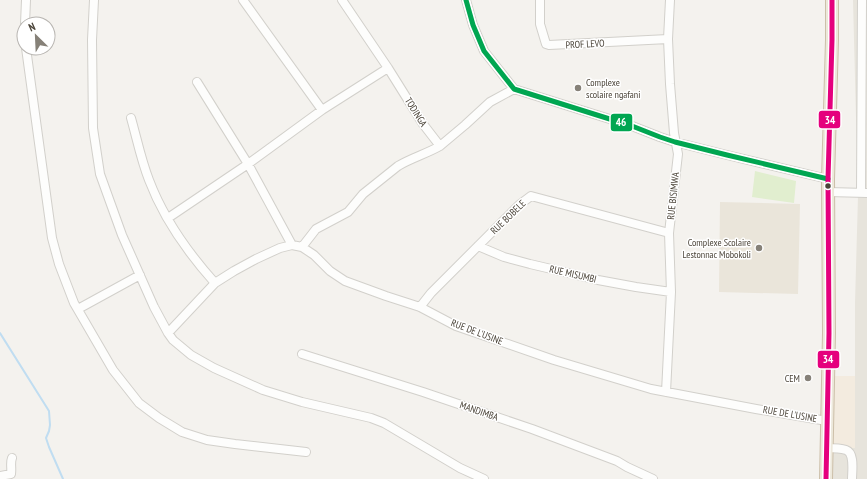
<svg xmlns="http://www.w3.org/2000/svg" width="867" height="479" font-family="'PT Sans Narrow',sans-serif">
	<style>
		.residential { fill: #e7e4dc }
		.commercial { fill: #f3ebdf }
		.education { fill: #eae5da }
		.green { fill: #e1eecf }
		.lines { fill: none; stroke-linecap: round; stroke-linejoin: round }
		.stream { stroke: #c0ddf1; stroke-width: 2 }
		.minor-casing { stroke: #d2d0cb; stroke-width: 10 }
		.highway-casing { stroke: #ccbfa9; stroke-width: 14 }
		.minor { stroke: #fdfdfc; stroke-width: 8 }
		.highway { stroke: #ede8db; stroke-width: 12 }
		.bus-1-casing { stroke: #fff; stroke-width: 8 }
		.bus-2-casing { stroke: #fff; stroke-width: 8 }
		.bus-1 { stroke: #00a651; stroke-width: 5 }
		.bus-2 { stroke: #e5007d; stroke-width: 5 }
		.poi-dot { fill: #868178; stroke: #fff; stroke-width: 1.5 }
		.bus-dot { fill: #4b4439; stroke: #fff; stroke-width: 1.5 }
		.labels { text-anchor: middle; dominant-baseline: central; stroke-width: 3; stroke-linejoin: round; paint-order: stroke }
		.street-label { font-size: 10px; fill: #4b4439; stroke: #fff }
		.poi-label { font-size: 10px; fill: #4b4439; stroke: #fff; text-anchor: end }
		.line-badge { stroke: #fff; stroke-width: 1.5 }
		.badge-label { font-size: 11px; text-anchor: middle; font-weight: bold; fill: #fff }
	</style>
	<rect width="100%" height="100%" fill="#f4f2ee"/>
	<path class="residential" d="M853,0H867V479H831V447L855,448V303L858,196Z"/>
	<path class="commercial" d="M833,376H855V448L831,447Z"/>
	<path class="education" d="M720,202L800,204L798,294L719,292Z"/>
	<path class="green" d="M755,171L796,181L794,203L752,197Z"/>
	<g class="lines">
		<path class="stream" d="M0,333L49,411L50,425L49,431L46,438L49,447L63,479"/>
		<g class="minor-casing">
			<path id="minor" d="M94,0L92,40L93,128L100,174L122,235L154,307L168,333L173,340L191,355L214,368L263,390L302,402L371,418L384,423L460,468L484,479
				M243,0L322,110
				M342,0L388,68L423,124L440,146L465,125L490,102L514,89
				M466,0L473,25L484,51L514,89L632,126L660,137L675,142L727,155L828,179
				M540,0V24L546,44L549,45L668,39
				M25,24L26,0
				M26,48L52,238L59,264L74,303L113,370L139,403L159,418L182,432L207,440L235,444L306,452
				M197,82L248,164L292,245
				M131,118C137,139 141,160 149,180C163,217 189,254 215,283
				M828,192L867,193
				M861,193L862,0
				M168,218L248,164L322,110L388,68
				M478,246L504,257L530,264L598,280L636,287L671,292
				M302,247L316,229L348,212L363,194L398,166C411,158 426,154 440,146
				M420,307L431,293L519,205L531,196L669,233
				M78,309L140,275
				M168,333L215,283L234,271L256,259L280,248L292,245L302,247L314,255L330,271L345,281L386,296L420,307L456,326L554,360L651,389L756,409L827,421
				M302,354L423,392L532,429L617,461L627,467L653,479
				M666,392L671,292L669,233L678,154L674,133L670,84L668,39L670,0
				M826,448C832,448 840,448 846,450C855,453 852,471 852,479
				M0,476L11,474C12,468 10,463 12,458"/>
		</g>
		<g class="highway-casing">
			<path id="highway" d="M826,479L829,333L828,179L832,40V0"/>
		</g>
		<use href="#minor" class="minor"/>
		<use href="#highway" class="highway"/>
		<g class="bus-1-casing">
			<path id="bus-1" d="M466,0L473,25L484,51L514,89L632,126L660,137L675,142L727,155L828,179"/>
		</g>
		<g class="bus-2-casing">
			<path id="bus-2" d="M826,479L829,333L828,179L832,40V0"/>
		</g>
		<use href="#bus-1" class="bus-1"/>
		<use href="#bus-2" class="bus-2"/>
	</g>
	<g class="poi-dot">
		<circle cx="578" cy="88" r="4"/>
		<circle cx="759" cy="248" r="4"/>
		<circle cx="808" cy="378" r="4"/>
	</g>
	<circle class="bus-dot" cx="828" cy="186" r="3.5"/>
	<g class="labels">
		<g class="street-label">
			<text transform="translate(585 44) rotate(-3)">PROF LEVO</text>
			<text transform="translate(416 112) rotate(58)">TODINGA</text>
			<text transform="translate(673 196) rotate(-84)">RUE BISIMWA</text>
			<text transform="translate(508 217) rotate(-44)">RUE BOBELE</text>
			<text transform="translate(573 274) rotate(13)">RUE MISUMBI</text>
			<text transform="translate(477 332) rotate(21)">RUE DE L'USINE</text>
			<text transform="translate(479 411) rotate(19)">MANDIMBA</text>
			<text transform="translate(790 414) rotate(10)">RUE DE L'USINE</text>
		</g>
		<g class="poi-label">
			<text x="586" y="82" text-anchor="start">Complexe<tspan x="586" dy="12">scolaire ngafani</tspan></text>
			<text x="751" y="242">Complexe Scolaire<tspan x="751" dy="12">Lestonnac Mobokoli</tspan></text>
			<text x="800" y="378">CEM</text>
		</g>
	</g>
	<g class="line-badge">
		<rect x="818" y="110" width="23" height="19" rx="4" fill="#e5007d"/>
		<rect x="610" y="113" width="23" height="19" rx="4" fill="#00a651"/>
		<rect x="817" y="350" width="23" height="19" rx="4" fill="#e5007d"/>
	</g>
	<g class="badge-label">
		<text x="830" y="124">34</text>
		<text x="621" y="126">46</text>
		<text x="828" y="363">34</text>
	</g>
	<g transform="translate(36 36) rotate(336)"><circle r="19" fill="#ffffff" stroke="#b7b4b0"/>
	<path d="M0-3L7 15L0 10L-7 15Z" fill="#868178"/>
	<text y="-6" font-size="11" font-weight="bold" text-anchor="middle" fill="#4b4439">N</text>
	</g>
</svg>
